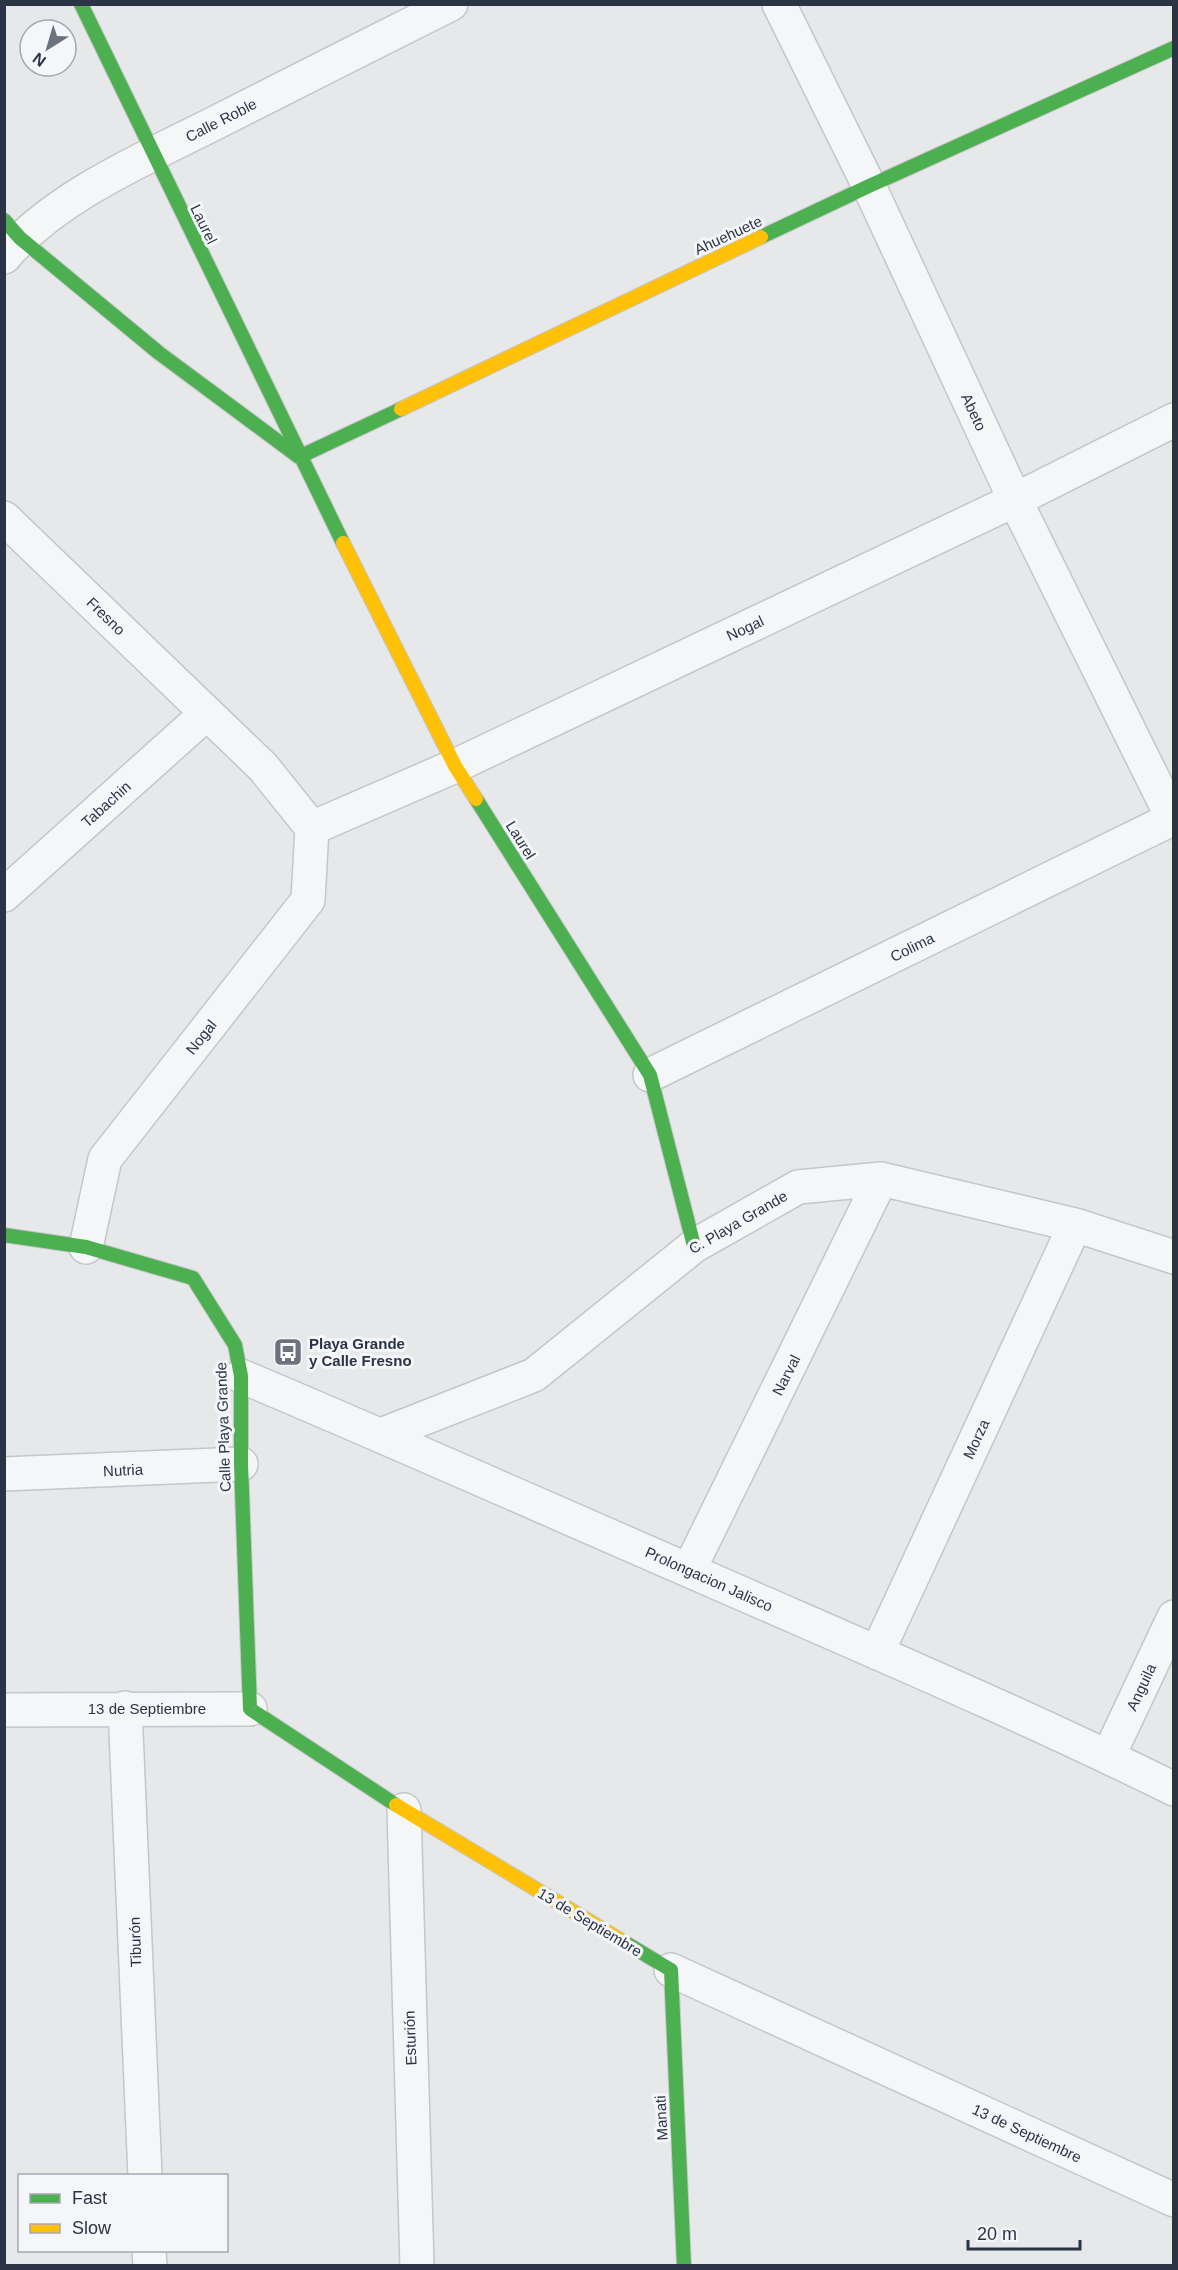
<svg xmlns="http://www.w3.org/2000/svg" width="1178" height="2270" font-family="Arial,sans-serif">
	<style>
		.lines { fill: none; stroke-linecap: round; stroke-linejoin: round }
		.street-casing { stroke: #c4c6c8; stroke-width: 36 }
		.fast-casing { stroke: #c4c6c8; stroke-width: 16 }
		.slow-casing { stroke: #c4c6c8; stroke-width: 16 }
		.street { stroke: #f5f6f7; stroke-width: 33 }
		.fast { stroke: #4caf50; stroke-width: 14 }
		.slow { stroke: #ffc107; stroke-width: 14 }
		.labels { text-anchor: middle; dominant-baseline: central; stroke-width: 6; stroke-linejoin: round; paint-order: stroke }
		.street-label { font-size: 15px; fill: #2b3445; stroke: #f4f6f9 }
		.poi-label { font-size: 15px; font-weight: bold; fill: #2b3445; stroke: #f4f6f9; text-anchor: start }
	</style>
	<rect width="100%" height="100%" fill="#e6e8ea"/>
	<g class="lines">
		<g class="street-casing">
			<path id="street" d="M779,4L869,186L1015,500L1174,821
				M4,257C56,196 144,159 215,123C293,84 372,43 451,4
				M4,518L263,767L312,828L308,900L105,1159L86,1247
				M312,828L455,766L1015,500L1174,420
				M4,895L207,713
				M650,1075L1174,818
				M241,1376C398,1442 554,1512 711,1580C866,1648 1022,1714 1174,1789
				M381,1435L534,1375L694,1246L798,1187L881,1179L1075,1225L1174,1257
				M4,1474L241,1464
				M689,1570L881,1179
				M877,1653L1075,1225
				M125,1708L145,2176
				M4,1710L250,1709
				M1108,1757L1174,1617
				M404,1810L417,2266
				M671,1970L1174,2200
				M149,2250L150,2266"/>
		</g>
		<g class="fast-casing">
			<path id="fast" d="M81,4L343,543
				M4,220L20,238L159,353L299,457L401,409
				M761,237L869,186L1174,48
				M476,799L650,1075L694,1246
				M4,1235L86,1247L193,1278L235,1345L241,1376V1464L250,1709L396,1805
				M624,1942L671,1970L684,2266"/>
		</g>
		<g class="slow-casing">
			<path id="slow" d="M401,409L761,237
				M343,543L455,766L476,799
				M396,1805L624,1942"/>
		</g>
		<use href="#street" class="street"/>
		<use href="#fast" class="fast"/>
		<use href="#slow" class="slow"/>
	</g>
	<defs>
		<g id="bus-square" transform="scale(1.5)"><rect x="-9" y="-9" width="18" height="18" rx="4" fill="#6c737f" stroke="#f4f6f9"/><path d="M-5-6H5V4H4V6H2V4H-2V6H-4V4H-5ZM-3.5-4V0h7V-4ZM-3.5 1.2v1.5H-2V1.2ZM2 1.2v1.5H3.5V1.2Z" fill="#fff"/></g>
	</defs>
	<g fill-rule="evenodd">
		<use href="#bus-square" x="288" y="1352"/>
	</g>
	<g class="labels">
		<g class="street-label">
			<text transform="translate(221 120) rotate(-27)">Calle Roble</text>
			<text transform="translate(204 224) rotate(64)">Laurel</text>
			<text transform="translate(728 235) rotate(-25)">Ahuehuete</text>
			<text transform="translate(974 412) rotate(65)">Abeto</text>
			<text transform="translate(106 616) rotate(44)">Fresno</text>
			<text transform="translate(745 628) rotate(-25)">Nogal</text>
			<text transform="translate(106 804) rotate(-42)">Tabachin</text>
			<text transform="translate(521 840) rotate(58)">Laurel</text>
			<text transform="translate(912 947) rotate(-26)">Colima</text>
			<text transform="translate(201 1037) rotate(-52)">Nogal</text>
			<text transform="translate(738 1222) rotate(-30)">C. Playa Grande</text>
			<text transform="translate(786 1375) rotate(-63)">Narval</text>
			<text transform="translate(223 1427) rotate(-92)">Calle Playa Grande</text>
			<text transform="translate(976 1439) rotate(-65)">Morza</text>
			<text transform="translate(123 1470) rotate(-3)">Nutria</text>
			<text transform="translate(709 1579) rotate(24)">Prolongacion Jalisco</text>
			<text transform="translate(1141 1687) rotate(-65)">Anguila</text>
			<text x="147" y="1708">13 de Septiembre</text>
			<text transform="translate(590 1922) rotate(31)">13 de Septiembre</text>
			<text transform="translate(135 1942) rotate(-92)">Tiburón</text>
			<text transform="translate(410 2038) rotate(-92)">Esturión</text>
			<text transform="translate(661 2118) rotate(-93)">Manati</text>
			<text transform="translate(1027 2133) rotate(25)">13 de Septiembre</text>
		</g>
		<g class="poi-label">
			<text x="309" y="1343">Playa Grande<tspan x="309" dy="17">y Calle Fresno</tspan></text>
		</g>
	</g>
	<rect width="1178" height="2270" fill="none" stroke="#2b3445" stroke-width="12"/>
	<rect x="18" y="2174" width="210" height="78" fill="#f4f6f9" stroke="#a4a8b1" stroke-width="1.5"/>
	<rect x="30" y="2194" width="30" height="9" fill="#4caf50" stroke="#a4a8b1" stroke-width="1.5"/>
	<text x="72" y="2204" font-size="18" fill="#2b3445">Fast</text>
	<rect x="30" y="2224" width="30" height="9" fill="#ffc107" stroke="#a4a8b1" stroke-width="1.5"/>
	<text x="72" y="2234" font-size="18" fill="#2b3445">Slow</text>
	<g transform="translate(48 48) rotate(217)"><circle r="28" fill="#f4f6f9" stroke="#a4a8b1" stroke-width="1.5"/>
	<path d="M0-4.5L10 22L0 15L-10 22Z" fill="#6c737f"/>
	<text y="-9" font-size="16" font-weight="bold" text-anchor="middle" fill="#2b3445">N</text>
	</g>
	<path d="M968 2240v9h112v-9" fill="none" stroke="#2b3445" stroke-width="3"/>
	<text x="977" y="2240" font-size="18" fill="#2b3445" stroke="#f4f6f9" stroke-width="4.5" paint-order="stroke">20 m</text>
</svg>
